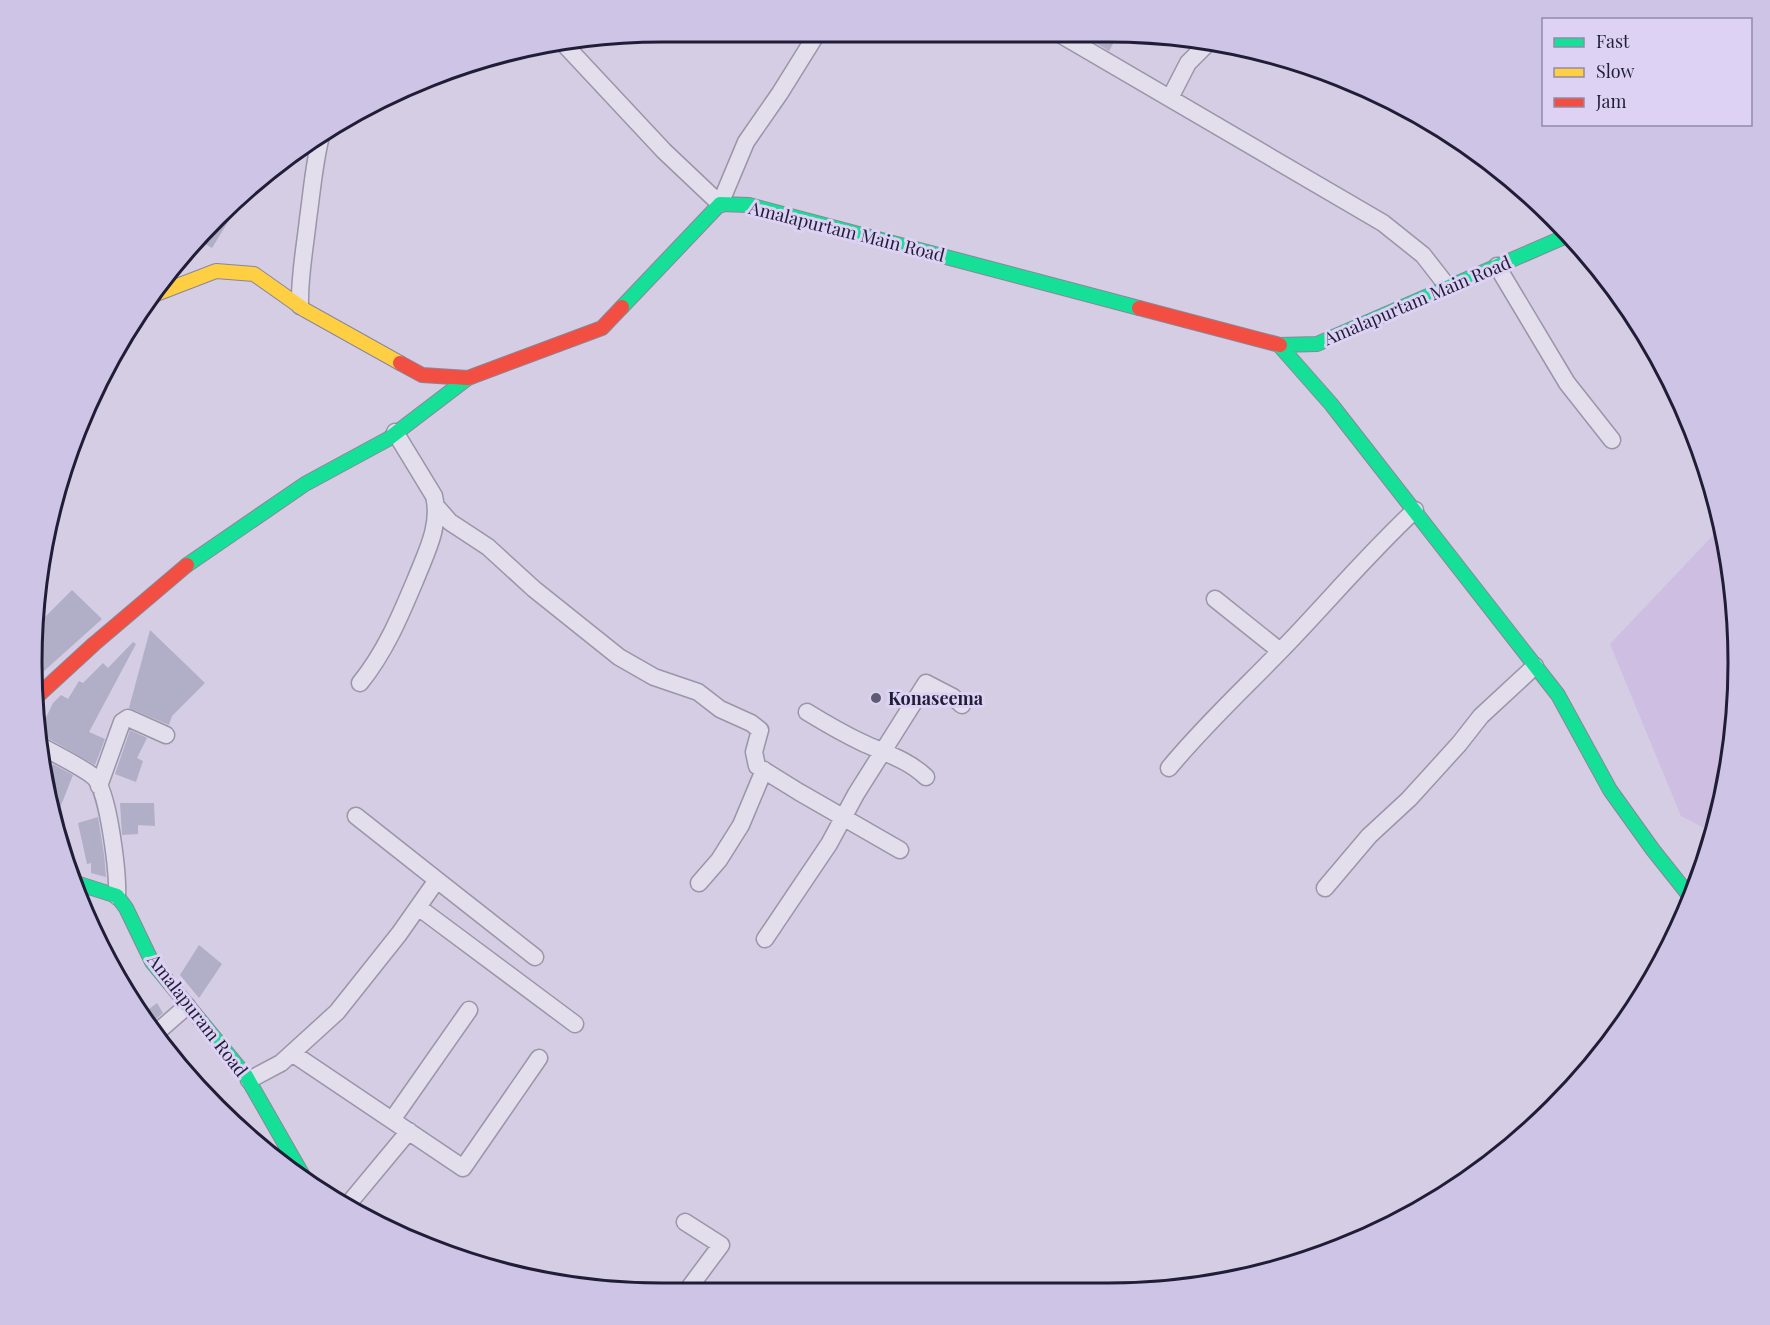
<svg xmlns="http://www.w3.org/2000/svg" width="1770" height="1325" font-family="'Playfair Display',serif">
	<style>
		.farmland { fill: #cdbee2 }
		.building { fill: #b1aec7 }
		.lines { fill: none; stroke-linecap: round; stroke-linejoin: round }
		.street-casing { stroke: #9a95a8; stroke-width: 19 }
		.fast-casing { stroke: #8a8698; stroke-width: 16 }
		.slow-casing { stroke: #8a8698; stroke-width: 16 }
		.jam-casing { stroke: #8a8698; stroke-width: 16 }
		.street { stroke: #e2deec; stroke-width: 16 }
		.fast { stroke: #16e098; stroke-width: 14 }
		.slow { stroke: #ffcf43; stroke-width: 14 }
		.jam { stroke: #f24e42; stroke-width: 14 }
		.poi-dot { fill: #5f5b73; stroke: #ddd2f4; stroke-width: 2 }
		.labels { text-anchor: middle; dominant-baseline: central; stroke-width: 6; stroke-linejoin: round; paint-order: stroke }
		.street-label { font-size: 18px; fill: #201e37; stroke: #ddd2f4 }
		.poi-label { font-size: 18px; font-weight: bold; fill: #201e37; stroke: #ddd2f4; text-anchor: start }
		.rim { fill: none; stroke: #201e37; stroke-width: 3 }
	</style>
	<rect width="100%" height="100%" fill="#d4cde3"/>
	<path class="farmland" d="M1722,526L1726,539L1738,662L1726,785L1712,832L1681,816L1610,644Z"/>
	<path class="building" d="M1096,33H1119L1109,51L1091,40Z
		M222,212L231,217L212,248L197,239Z
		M72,590L102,619L34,680L38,624Z
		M150,630L205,683L172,716L169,725L129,708Z
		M133,642L136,644L89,732L105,739L95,765L46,737L39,736V732L53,703L61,695L68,699L79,681L83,683L103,663L108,668Z
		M130,730L147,738L137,758L143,761L136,782L115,774Z
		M53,764L73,775L56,818L48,777Z
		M120,803H154L155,826L138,825V834L122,835Z
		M98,817L104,854L106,877L91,873V863L87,864L78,823Z
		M199,945L222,964L199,998L180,975Z
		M157,1003L163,1013L148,1026L140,1016Z"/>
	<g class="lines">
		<g class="street-casing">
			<path id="street" d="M1058,33L1383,223L1423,255L1448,287
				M564,44L664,151L720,204L746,142L780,93L818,32
				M1170,98L1188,63L1208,43
				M1497,266L1567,383L1612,440
				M300,306C299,277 305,248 308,219C312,191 314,163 321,136
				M436,506L450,522L488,547L534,589L619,657L654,677L698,692L720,709L751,723L760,730L754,752L757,766L799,792L900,850
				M1215,599L1280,651
				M360,683C386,651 401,614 417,576C427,551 441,524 434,496L395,432
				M807,712C825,723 842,733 861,742C884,753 907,759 926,777
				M41,746C55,754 84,768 94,777C109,791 118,875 117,896
				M1169,768C1206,723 1249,684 1289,642C1331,598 1370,552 1415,510
				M99,786L122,722L128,718L166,735
				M356,816L437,880
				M699,883L719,860L741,825L764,770
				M1325,888L1369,836L1409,799L1459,744L1481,716L1535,666
				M418,907L575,1024
				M765,939L829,844L856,794L926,683L953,697L962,705
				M155,1034L187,1006
				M292,1053L463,1168L539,1058
				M249,1080L281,1063L337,1012L399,934L437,880L535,957
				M392,1120L469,1010
				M345,1208L409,1131
				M685,1222L721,1245L689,1288"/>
		</g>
		<g class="fast-casing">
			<path id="fast" d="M622,307L720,204L749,205L1139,308
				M1279,345L1331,404L1558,695L1610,790L1653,850L1692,899
				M1280,345L1317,344L1569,235
				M187,565L305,484L388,439L468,378
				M73,882L117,896L126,908L152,962L246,1076L302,1174"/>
		</g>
		<g class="slow-casing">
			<path id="slow" d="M151,296L216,271L254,274L305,310L400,363"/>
		</g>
		<g class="jam-casing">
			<path id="jam" d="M1139,308L1280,345
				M400,363L422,375L468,378L602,328L622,307
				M33,700L94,644L187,565"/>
		</g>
		<use href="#street" class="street"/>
		<use href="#fast" class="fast"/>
		<use href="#slow" class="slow"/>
		<use href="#jam" class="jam"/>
	</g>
	<circle class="poi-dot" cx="876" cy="698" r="6"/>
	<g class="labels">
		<g class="street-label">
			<text transform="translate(847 231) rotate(14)">Amalapurtam Main Road</text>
			<text transform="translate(1417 300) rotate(-23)">Amalapurtam Main Road</text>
			<text transform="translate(198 1015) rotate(52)">Amalapuram Road</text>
		</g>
		<g class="poi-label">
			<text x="888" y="698">Konaseema</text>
		</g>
	</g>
	<path d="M0 0H1770V1325H0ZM662 42H1108A620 620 0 0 1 1728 662V663A620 620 0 0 1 1108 1283H662A620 620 0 0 1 42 663V662A620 620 0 0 1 662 42Z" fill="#cec4e5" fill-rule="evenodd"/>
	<path class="rim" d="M662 42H1108A620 620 0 0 1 1728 662V663A620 620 0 0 1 1108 1283H662A620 620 0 0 1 42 663V662A620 620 0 0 1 662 42Z"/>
	<rect x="1542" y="18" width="210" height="108" fill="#ddd2f4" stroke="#918aa8" stroke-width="1.5"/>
	<rect x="1554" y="38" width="30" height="9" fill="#16e098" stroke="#918aa8" stroke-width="1.5"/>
	<text x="1596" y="48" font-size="18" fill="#201e37">Fast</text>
	<rect x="1554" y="68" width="30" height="9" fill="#ffcf43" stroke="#918aa8" stroke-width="1.5"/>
	<text x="1596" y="78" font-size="18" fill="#201e37">Slow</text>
	<rect x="1554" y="98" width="30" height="9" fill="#f24e42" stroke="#918aa8" stroke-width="1.5"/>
	<text x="1596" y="108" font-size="18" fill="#201e37">Jam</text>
</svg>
